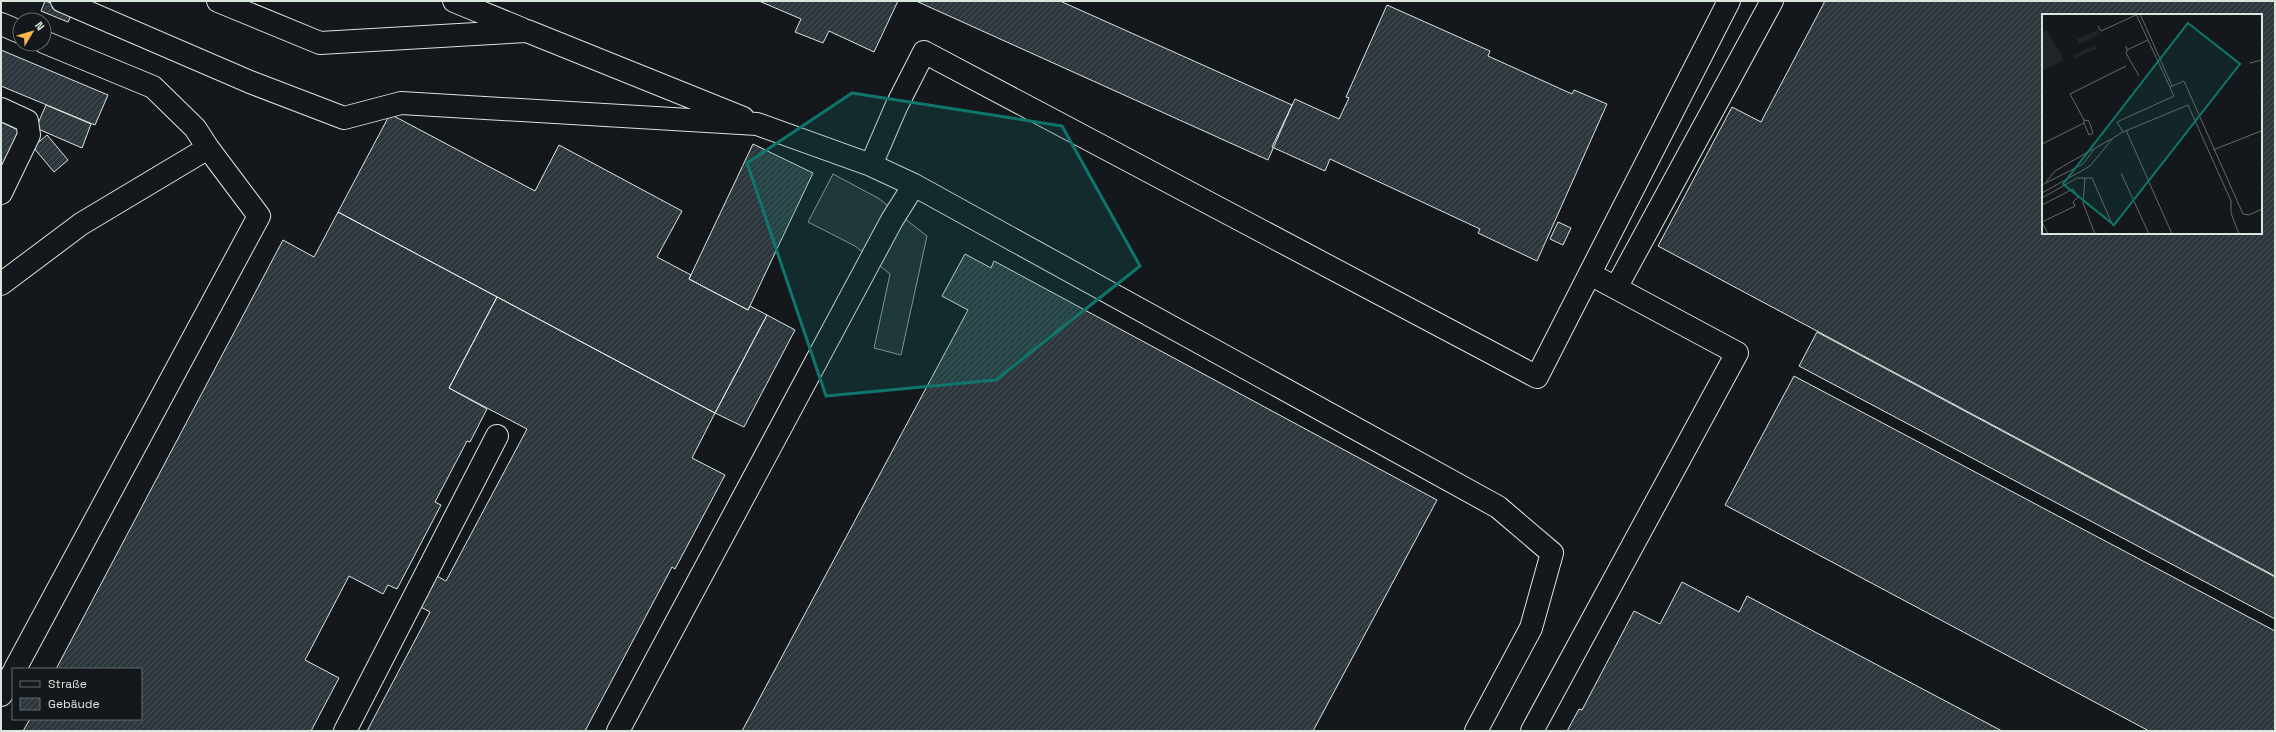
<svg xmlns="http://www.w3.org/2000/svg" width="2276" height="732" font-family="'Space Grotesk',sans-serif">
	<style>
		.parking { fill: #24282b; stroke: #939e99 }
		.building { fill: url(#building-hatch); stroke: #d8e6dc; fill-rule: evenodd }
		.lines { fill: none; stroke-linecap: round; stroke-linejoin: round }
		.minor-casing { stroke: #d8e6dc; stroke-width: 24 }
		.minor { stroke: #14181c; stroke-width: 22 }
		.marked { fill: #0f766e; fill-opacity: 0.2; stroke: #0f766e; stroke-width: 3; stroke-linejoin: round }
		.inset-road { fill: none; stroke: #626a69; stroke-width: 1 }
		.view { fill: #0f766e; fill-opacity: 0.15; stroke: #0f766e; stroke-width: 2 }
		.inset-edge { fill: none; stroke: #d8e6dc; stroke-width: 2 }
	</style>
	<defs>
		<pattern id="building-hatch" width="6" height="6" patternUnits="userSpaceOnUse"><rect width="6" height="6" fill="#2c363c"/><path d="M-1 1l2-2M0 6l6-6M5 7l2-2" fill="none" stroke="#4a5358"/></pattern>
	</defs>
	<rect width="100%" height="100%" fill="#14181c"/>
	<path class="parking" d="M833,174L878,198L927,236L901,355L874,348L890,274L855,246L808,222Z"/>
	<path class="building" d="M45,1L73,11L68,22L41,11Z
		M759,1H898L874,52L829,31L823,43L795,32L801,19Z
		M916,1H1060L1292,105L1268,160Z
		M1825,1H2275V576L1658,246L1732,107L1761,122ZM2043,15H2261V233H2043Z
		M1387,5L1490,51L1488,56L1572,94L1574,90L1607,104L1537,261L1478,233L1480,229L1330,159L1325,171L1272,147L1295,99L1339,119L1349,98L1346,97Z
		M1,50L108,95L95,125L1,86Z
		M46,105L91,124L82,148L36,128Z
		M390,114L535,191L559,145L682,211L657,257L691,275L689,279L748,310L750,306L767,315L715,413L338,212Z
		M1,122L20,131L1,171Z
		M47,135L68,160L54,172L33,147Z
		M753,144L813,173L748,310L689,279Z
		M338,212L497,297L449,388L487,409L470,442L467,441L435,502L441,505L397,589L388,585L383,594L349,576L305,660L339,678L311,731H23L30,719H141V669H56L283,240L314,257Z
		M1558,222L1571,228L1563,245L1550,239Z
		M965,254L991,268L994,261L1437,500L1313,731H742L968,310L942,296Z
		M497,297L715,413L692,458L725,475L675,569L672,567L585,731H367L430,612L419,606L435,575L446,581L527,429L449,388Z
		M767,315L795,330L744,427L715,413Z
		M1817,332L2275,577V619L1799,366Z
		M1794,376L2275,631V731H2149L1725,505Z
		M1682,582L1739,612L1747,596L2002,731H1567L1579,709L1582,710L1634,611L1660,624Z"/>
	<g class="lines">
		<g class="minor-casing">
			<path id="minor" d="M62,1L250,82L344,118L401,103L757,124L871,165L896,107L924,52L1537,377L1729,1
				M218,1L320,43L527,31L743,118
				M454,1L522,29
				M1,24L20,32
				M44,42L153,87L195,128L208,148
				M1,109L27,121L29,135L1,193
				M871,165L914,185L1498,507L1552,553L1531,628L1476,731
				M1,284L81,224L208,148L259,216L15,669
				M1616,288L1772,1
				M1,695L13,673
				M345,731L497,436
				M618,731L892,220L914,185
				M1532,731L1737,353L1590,274"/>
		</g>
		<use href="#minor" class="minor"/>
	</g>
	<path class="marked" d="M852,93L1062,126L1140,266L996,380L826,396L747,163Z"/>
	<g transform="translate(2042 14)">
		<rect width="220" height="220" fill="#14181c"/>
		<path d="M5,16L22,46L0,57V18ZM56,16L58,20L37,30L35,25ZM53,31L55,35L33,44L32,41Z" fill="#202428"/>
		<path class="inset-road" d="M98,0L130,72M56,12L59,17L94,1M84,32L85,36L106,26M85,36L84,39L97,62M208,49L220,46M128,73L142,67L201,200L207,201L220,195M42,109L47,121L51,119L47,107L42,106M84,116L130,220M81,118L146,91L189,187V199L197,220M0,130L42,109V106L28,80L84,52M171,136L219,117M79,159L107,220M4,168L13,157L51,135M0,171L41,150L52,135L69,125M0,179L48,152L71,124L81,118L75,108L132,82L94,0M0,184L35,164H43M0,191L31,175L36,183L31,188L33,192L0,208M0,208L6,220M53,220L41,189L43,164H50L71,212"/>
		<path class="view" d="M146,9L198,50L72,211L21,170Z"/>
		<rect width="220" height="220" class="inset-edge"/>
	</g>
	<rect width="2276" height="732" fill="none" stroke="#d8e6dc" stroke-width="4"/>
	<rect x="12" y="668" width="130" height="52" fill="#14181c" stroke="#626a69"/>
	<rect x="20" y="681" width="20" height="6" fill="#14181c" stroke="#626a69"/>
	<text x="48" y="688" font-size="12" fill="#d8e6dc">Straße</text>
	<rect x="20" y="698" width="20" height="12" fill="url(#building-hatch)" stroke="#626a69"/>
	<text x="48" y="708" font-size="12" fill="#d8e6dc">Gebäude</text>
	<g transform="translate(32 32) rotate(52)"><circle r="19" fill="#14181c" stroke="#626a69"/>
	<path d="M0-3L7 15L0 10L-7 15Z" fill="#ffb74d"/>
	<text y="-6" font-size="11" font-weight="bold" text-anchor="middle" fill="#d8e6dc">N</text>
	</g>
</svg>
